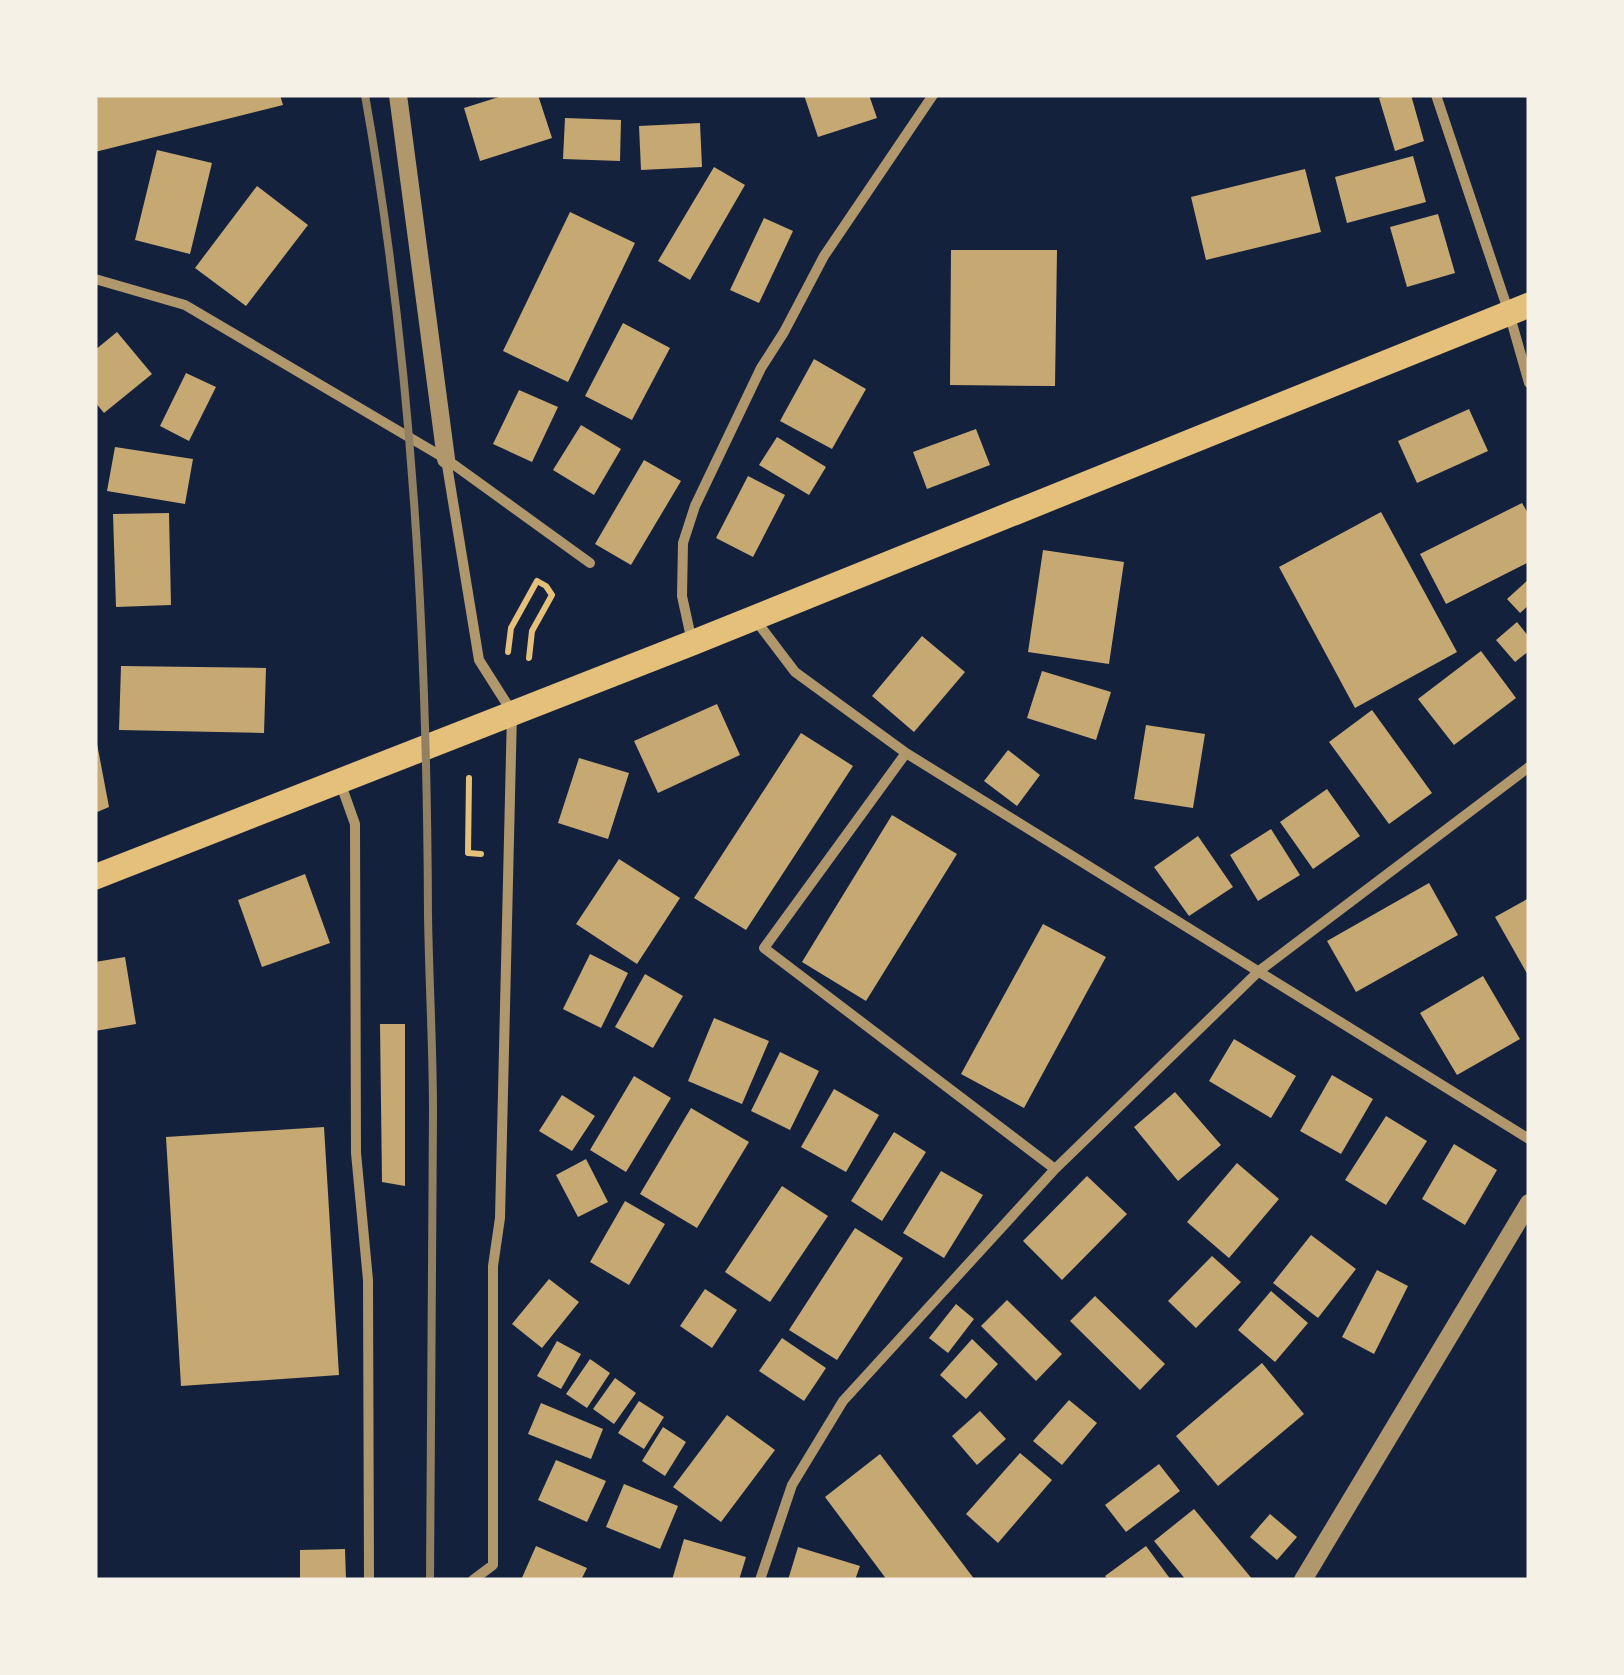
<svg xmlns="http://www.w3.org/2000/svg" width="1624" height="1675" font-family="Rubik,sans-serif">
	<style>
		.building { fill: #c6a872 }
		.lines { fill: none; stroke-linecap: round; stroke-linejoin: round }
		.path { stroke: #e5c07b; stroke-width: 6 }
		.minor { stroke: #b1986c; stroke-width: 10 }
		.tertiary { stroke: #b1986c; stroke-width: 18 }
		.primary { stroke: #e5c07b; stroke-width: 25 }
		.rail { stroke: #918062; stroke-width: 8 }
	</style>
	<rect width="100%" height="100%" fill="#14213d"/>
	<path class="building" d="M95,95H280L283,105L95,152Z
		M505,95H538L552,138L480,161L464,108Z
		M804,95H869L877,118L818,137Z
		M1389,95H1411L1424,141L1395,151L1379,98Z
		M565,118L621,120L620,161L563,159Z
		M700,123L702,167L641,170L639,126Z
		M157,150L212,163L190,254L135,240Z
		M1413,156L1426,202L1347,223L1335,177Z
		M714,167L745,185L690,280L658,261Z
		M1305,169L1321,232L1206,260L1191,197Z
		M257,186L308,225L246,306L195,268Z
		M570,212L635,243L568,382L503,351Z
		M1438,214L1455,273L1407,287L1390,227Z
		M764,218L793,231L759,303L730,290Z
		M951,250H1057L1055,386L950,385Z
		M623,323L670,348L632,420L585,396Z
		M117,332L152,374L104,413L95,402V350Z
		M814,359L866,389L832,449L780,421Z
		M186,373L216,387L189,441L160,426Z
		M519,390L558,407L532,462L493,444Z
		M1469,409L1488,451L1417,483L1398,441Z
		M581,425L621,449L594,495L553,470Z
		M976,429L990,465L927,489L913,452Z
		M777,437L826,467L809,495L759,465Z
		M115,447L193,459L185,504L107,491Z
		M644,460L681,481L631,565L595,544Z
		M748,476L785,495L753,557L716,538Z
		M1522,503L1529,515V562L1446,604L1420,554Z
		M1381,512L1457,652L1355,708L1279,567Z
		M169,513L171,605L116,607L113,514Z
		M1043,550L1124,562L1109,664L1028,652Z
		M1529,579V605L1520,613L1507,599Z
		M1517,622L1529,637V651L1515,662L1496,640Z
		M922,636L965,672L914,732L872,696Z
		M1481,651L1516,698L1454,745L1418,699Z
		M121,666L266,668L264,733L119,730Z
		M1042,671L1111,692L1096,740L1027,718Z
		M717,704L740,755L658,793L634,741Z
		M1372,710L1432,793L1389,824L1329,742Z
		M1146,725L1205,734L1193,808L1134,799Z
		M95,733L109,807L95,813Z
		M801,733L853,766L746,930L694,898Z
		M1008,750L1040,775L1017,806L984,781Z
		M579,758L629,773L608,839L558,823Z
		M1327,789L1360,836L1313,869L1280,822Z
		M892,815L957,854L866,1001L802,962Z
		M1271,829L1300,875L1258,901L1230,855Z
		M1198,836L1233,887L1189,916L1154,867Z
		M619,859L680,898L637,964L576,924Z
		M305,874L330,943L262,967L238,900Z
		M1429,883L1458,935L1356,992L1327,941Z
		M1529,898V977L1495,917Z
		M1043,924L1106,957L1024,1108L961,1074Z
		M590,954L628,973L601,1028L563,1009Z
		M125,957L136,1024L95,1031V962Z
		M645,974L683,996L653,1048L615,1027Z
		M1483,976L1520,1039L1457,1075L1420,1013Z
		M714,1018L769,1041L742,1104L688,1081Z
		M380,1024H405V1186L382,1182Z
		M1234,1039L1296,1076L1271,1118L1209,1081Z
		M780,1052L819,1071L790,1130L751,1111Z
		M1332,1075L1373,1099L1341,1154L1300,1131Z
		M634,1076L671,1098L626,1172L590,1150Z
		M834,1089L879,1115L846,1172L801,1147Z
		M1175,1092L1221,1145L1178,1181L1134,1127Z
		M562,1095L595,1116L572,1151L539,1131Z
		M691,1108L749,1142L697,1228L640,1194Z
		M1386,1116L1427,1141L1386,1205L1345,1180Z
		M324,1127L339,1375L181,1386L166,1137Z
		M894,1132L926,1152L882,1221L851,1201Z
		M1454,1144L1497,1170L1465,1225L1422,1199Z
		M586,1159L608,1202L578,1217L556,1175Z
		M1237,1163L1279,1199L1229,1258L1187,1222Z
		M941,1171L983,1195L944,1258L903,1233Z
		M1087,1176L1127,1214L1062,1280L1023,1241Z
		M782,1186L828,1216L770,1302L725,1272Z
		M625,1201L665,1224L629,1285L590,1262Z
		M855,1228L903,1258L837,1360L789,1330Z
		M1311,1235L1356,1269L1318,1318L1273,1283Z
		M1212,1256L1241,1282L1196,1328L1168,1301Z
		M1377,1270L1408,1286L1374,1354L1342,1337Z
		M549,1279L579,1302L542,1348L512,1324Z
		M705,1289L737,1310L712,1348L680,1326Z
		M1271,1291L1308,1323L1275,1362L1238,1330Z
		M1095,1296L1165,1364L1140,1390L1070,1321Z
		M1007,1300L1062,1354L1036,1381L981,1326Z
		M956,1304L974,1319L948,1353L929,1338Z
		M782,1338L826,1368L804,1401L759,1371Z
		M972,1339L998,1364L966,1399L940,1375Z
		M557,1341L581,1354L561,1389L537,1376Z
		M590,1359L610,1373L587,1408L566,1394Z
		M1262,1363L1304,1414L1218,1486L1176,1436Z
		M615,1378L636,1393L614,1424L593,1409Z
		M1069,1400L1097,1423L1062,1465L1033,1441Z
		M639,1401L664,1417L644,1449L618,1433Z
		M541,1403L603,1429L591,1459L528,1434Z
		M980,1411L1006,1439L977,1465L952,1436Z
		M727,1415L775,1450L721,1522L673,1487Z
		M663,1427L686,1442L665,1476L642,1461Z
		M1020,1453L1052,1480L998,1543L966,1514Z
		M880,1454L975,1580H887L825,1497Z
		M556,1460L606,1481L587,1522L538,1500Z
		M1159,1464L1180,1491L1126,1532L1105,1505Z
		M624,1484L678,1506L660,1549L606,1527Z
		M1194,1509L1253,1580H1186L1154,1541Z
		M1270,1514L1297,1537L1277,1560L1250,1537Z
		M684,1539L746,1557L739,1580H672Z
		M536,1546L587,1568L581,1580H521Z
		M1146,1546L1171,1580H1108L1105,1576Z
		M798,1547L860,1566L855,1580H788Z
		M345,1549L346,1580H300V1550Z"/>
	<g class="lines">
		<path class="path" d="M508,652L511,628L537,581L546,586L552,595L532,631L529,658
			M469,778L468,853L481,854"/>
		<path class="minor" d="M1436,95L1509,313L1529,383
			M95,279L185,305L446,459L590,563
			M446,459L479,660L512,712L500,1218L493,1266V1565L473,1580
			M754,618L795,672L906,753L1529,1139
			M692,642L682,596L683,543L695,506L761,368L784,332L824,256L933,95
			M906,753L764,948L1055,1169
			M340,782L355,824L356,1153L368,1280L369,1580
			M760,1580L792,1485L843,1401L1055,1169L1259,971L1529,767"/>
		<path class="tertiary" d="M398,95L446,459
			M1303,1580L1529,1203"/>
		<path class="primary" d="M95,877L692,643L1529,305"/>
		<path class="rail" d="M365,95C413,365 427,641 428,915C429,981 433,1046 433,1111C433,1268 431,1424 430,1580"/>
	</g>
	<rect width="1624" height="1675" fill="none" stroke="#f6f1e7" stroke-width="195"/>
</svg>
